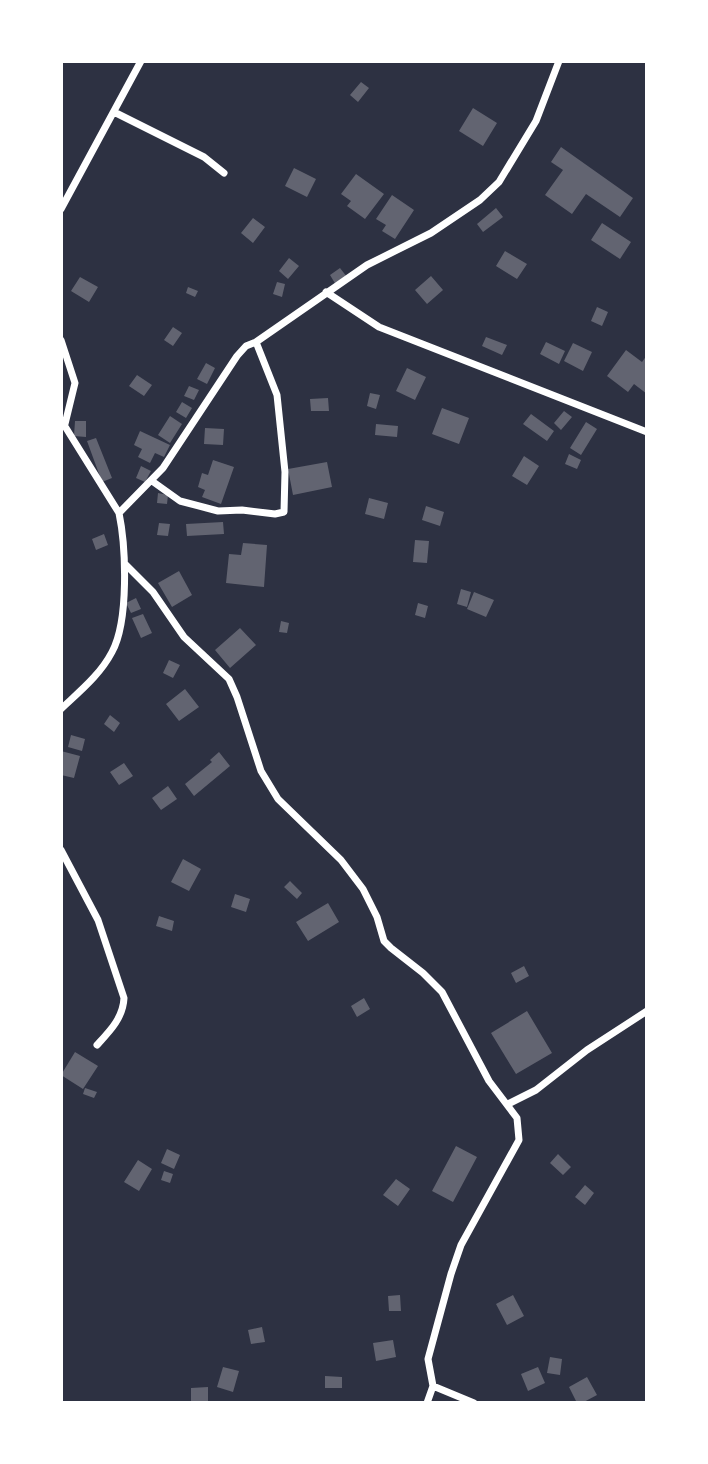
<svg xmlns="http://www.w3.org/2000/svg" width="708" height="1464" font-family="Signika,sans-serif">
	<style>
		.building { fill: #626471 }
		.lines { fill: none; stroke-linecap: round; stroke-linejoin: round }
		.minor { stroke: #fff; stroke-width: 7 }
	</style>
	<rect width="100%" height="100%" fill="#2d3142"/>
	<path class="building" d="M361,82L369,88L358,102L350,95Z
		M473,108L497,123L483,146L459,131Z
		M561,147L633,198L620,217L586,194L572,214L545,195L563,170L551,162Z
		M294,168L316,179L307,197L285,186Z
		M356,174L384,194L365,219L347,206L351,201L341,194Z
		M392,195L414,210L395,239L382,231L386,225L376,219Z
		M496,208L503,217L483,232L477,224Z
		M253,218L265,227L253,243L241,233Z
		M602,223L631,242L620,259L591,240Z
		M505,251L527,264L517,279L496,266Z
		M289,258L299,266L288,279L279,271Z
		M340,268L347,277L336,285L330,275Z
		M431,276L443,290L427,304L415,290Z
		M80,277L98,287L89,302L71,291Z
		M277,282L285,284L282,297L273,294Z
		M188,287L198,291L195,297L186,293Z
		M597,307L608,312L602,326L591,321Z
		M173,327L182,333L173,346L164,340Z
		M486,337L507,345L502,355L482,346Z
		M546,342L565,351L559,364L540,354Z
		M573,343L592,352L583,371L564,361Z
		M626,350L642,362L647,355V394L634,384L628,392L607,376Z
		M206,363L215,368L207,384L197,379Z
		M407,368L426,377L415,400L396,391Z
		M137,375L152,385L144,396L129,386Z
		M189,386L199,390L194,400L184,396Z
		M370,393L380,395L376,409L367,406Z
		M328,398L329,411H311L310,399Z
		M182,402L192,408L186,418L176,412Z
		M442,408L469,418L459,444L432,434Z
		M564,411L572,417L561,430L554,423Z
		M531,414L554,431L547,441L523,424Z
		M170,416L182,424L170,443L158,435Z
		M75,421H86V437L74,436Z
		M586,422L597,429L581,455L570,448Z
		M376,424L398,426L397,437L375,435Z
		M205,428L224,429L223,445L204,444Z
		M140,431L170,445L164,457L155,453L150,463L138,457L142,449L134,445Z
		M96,438L112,478L102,482L87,441Z
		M569,454L581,460L577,469L565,464Z
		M524,456L539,466L527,485L512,476Z
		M213,460L234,467L221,504L202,497L205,490L198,487L202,473L208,475Z
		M327,462L332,487L293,495L288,469Z
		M141,466L151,471L145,482L136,478Z
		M158,493L168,495L167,504L157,503Z
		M369,498L388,503L384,519L365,514Z
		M426,506L444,512L440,526L422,520Z
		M223,522L224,534L187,536L186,524Z
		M159,523L170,524L168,536L157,535Z
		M104,534L108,545L96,550L92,539Z
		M415,540L429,541L427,563L413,562Z
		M243,543L267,545L264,587L226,583L229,554L241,555Z
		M179,571L192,595L172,607L158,583Z
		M461,589L471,592L467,607L457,604Z
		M474,592L494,600L486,617L467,609Z
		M136,598L141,609L131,613L126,603Z
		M418,603L428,606L425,618L415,615Z
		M143,614L152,633L141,638L132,618Z
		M281,621L289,623L287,633L279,632Z
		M240,628L256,645L230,668L215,650Z
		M169,660L180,665L173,678L163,673Z
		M185,689L199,707L179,721L166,704Z
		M110,715L120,723L114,732L104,724Z
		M71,735L85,739L82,751L68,747Z
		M61,751L80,756L74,778L61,775Z
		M219,752L230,766L194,796L185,784L212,762L210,760Z
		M124,763L133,776L119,785L110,772Z
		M168,786L177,799L161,810L152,798Z
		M183,859L201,869L189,891L171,882Z
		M290,881L302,893L297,899L284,887Z
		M235,894L250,899L246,912L231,907Z
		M328,903L339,922L308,941L296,922Z
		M159,916L174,921L172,931L156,926Z
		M524,966L529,976L516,983L511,973Z
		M364,998L370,1009L357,1017L351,1006Z
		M527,1011L552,1053L516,1074L491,1033Z
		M75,1052L98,1066L83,1089L61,1075Z
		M85,1088L97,1092L94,1098L83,1094Z
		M456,1146L477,1157L453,1202L432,1191Z
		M167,1149L180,1155L174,1169L161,1163Z
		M558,1154L571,1167L563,1175L550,1163Z
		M138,1160L152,1169L139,1191L124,1182Z
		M164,1171L173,1174L170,1183L161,1180Z
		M396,1179L410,1189L398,1206L383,1195Z
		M585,1185L594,1193L585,1205L575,1197Z
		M400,1295L401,1311H389L388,1296Z
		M513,1295L524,1316L507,1325L496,1304Z
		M262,1327L265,1342L251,1344L248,1330Z
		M393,1340L396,1357L376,1361L373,1343Z
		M550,1357L562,1359L560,1375L547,1373Z
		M223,1367L239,1371L233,1392L217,1387Z
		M538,1367L545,1383L528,1391L521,1374Z
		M325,1376L342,1377V1388H325Z
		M587,1377L597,1395L582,1403H577L569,1387Z
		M208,1387V1403H191V1388Z"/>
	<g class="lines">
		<path class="minor" d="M114,112L204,157L224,173
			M61,209L141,61
			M326,292L379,327L647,432
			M61,340L75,383L65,424
			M61,420L119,513
			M152,481L180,501L218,511L242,510L275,514L284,512L285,472L277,395L256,342
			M125,564L153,592L184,637L229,679L237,697L261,771L278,799L341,860L363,889L377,917L384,941L391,948L423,973L442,992L489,1081L517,1118L519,1140L461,1245L451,1274L428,1359L433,1386L427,1403
			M61,709C80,691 100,675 112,652C129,621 126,547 119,513L163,468L237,356L246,346L256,342L367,265L431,233L480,200L499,182L536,121L559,61
			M61,850L98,920L124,998C123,1018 110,1031 97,1045
			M508,1104L536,1090L587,1050L647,1011
			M433,1386L474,1403"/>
	</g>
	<rect width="708" height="1464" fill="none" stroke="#ffffff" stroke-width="126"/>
</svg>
